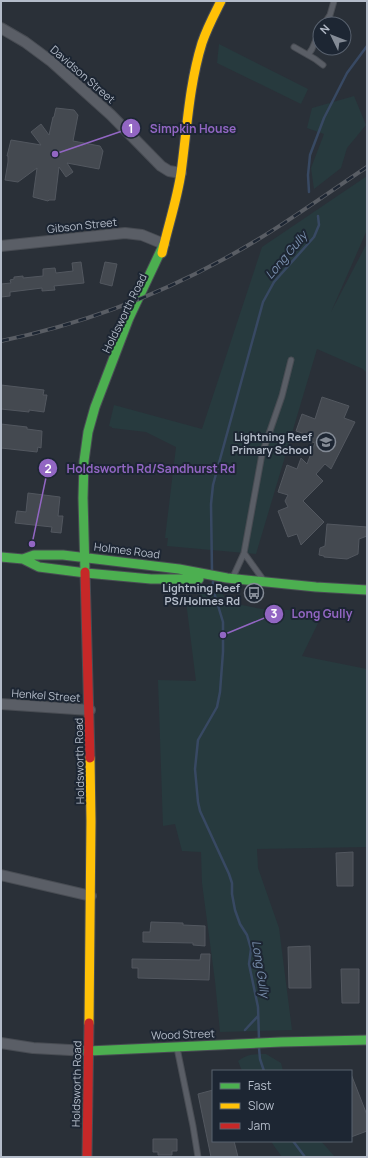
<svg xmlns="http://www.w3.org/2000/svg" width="368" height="1158" font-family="Manrope,sans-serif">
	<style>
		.green { fill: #273a3e }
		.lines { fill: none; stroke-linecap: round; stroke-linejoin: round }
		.stream { stroke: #384963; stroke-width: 2.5 }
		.building { fill: #444950; stroke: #52575f }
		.lane-casing { stroke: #484c53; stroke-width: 7 }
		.street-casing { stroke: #484c53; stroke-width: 12 }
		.fast-casing { stroke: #484c53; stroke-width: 11 }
		.slow-casing { stroke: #484c53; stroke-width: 11 }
		.jam-casing { stroke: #484c53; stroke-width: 11 }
		.lane { stroke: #5a5e66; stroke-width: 5 }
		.street { stroke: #5a5e66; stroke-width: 10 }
		.fast { stroke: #4caf50; stroke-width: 9 }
		.slow { stroke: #ffc107; stroke-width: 9 }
		.jam { stroke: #c62828; stroke-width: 9 }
		.rail-casing { stroke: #595d64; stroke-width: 4 }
		.rail { stroke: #1d2633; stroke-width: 2.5; stroke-dasharray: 8; stroke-linecap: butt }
		.labels { text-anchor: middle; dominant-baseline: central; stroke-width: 4; stroke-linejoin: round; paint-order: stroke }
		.street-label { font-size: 11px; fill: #b4bcc9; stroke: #1d2633 }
		.poi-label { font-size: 11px; font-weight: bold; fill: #b4bcc9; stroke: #1d2633; text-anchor: end }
		.water-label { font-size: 12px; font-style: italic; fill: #7c92b1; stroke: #1d2633 }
		.leader { fill: none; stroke: #9266c3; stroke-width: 1.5 }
		.callout-dot { fill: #9266c3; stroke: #1d2633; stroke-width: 1.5 }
		.mark-label { font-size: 12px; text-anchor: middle; font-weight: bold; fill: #fff }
		.callout-label { font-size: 12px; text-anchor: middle; font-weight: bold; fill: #9266c3; stroke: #1d2633; stroke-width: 4; stroke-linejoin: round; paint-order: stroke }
	</style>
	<rect width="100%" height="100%" fill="#2a3038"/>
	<path class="green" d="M219,44L308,89L301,104L217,63Z
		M354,96L366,125L347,148L341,168L314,189L311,168L324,134L307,128L312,108Z
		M367,176V230L331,312L367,243V373L363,369L317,349L256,554L167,546L168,538H165L176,447L146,432L112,428V427L109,426L114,405L202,429L262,247Z
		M208,586L221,589L226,602L262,609L314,611L321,617L302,656L367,669V847L257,849L258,868L279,928L292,1030L220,1032L215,981L202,883L201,852L182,851L175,824L163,826L158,680L196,681L186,601L194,602Z
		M266,1054L281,1063L283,1071H242L238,1061C247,1054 255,1054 266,1054Z
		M271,1141H321L335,1157H282L274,1146Z"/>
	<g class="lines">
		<path class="stream" d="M309,192L308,175L310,155L324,118L347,73L367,46
			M212,571L211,504L213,485L263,302L274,282L314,237L319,225L318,216
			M213,580V589L223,622V652L220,692L217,707L198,740L195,769L198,802L200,811L229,874L232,883V894L235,910L240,924L247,935L251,949L249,964L258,1007L259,1039
			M245,1030L258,1016
			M259,1048L260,1059L264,1071
			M293,1141L305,1157"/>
	</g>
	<path class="building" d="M56,108L74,110L78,115L73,141L100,146L103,151L99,169L67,163L73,172L66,177L59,167L55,200H49L48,201L33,197L37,168L18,182L5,180L8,162V156H7L11,140L41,145L31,132L41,124L49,135L53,117H54Z
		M81,262L84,283L54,286L55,290L42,291V288L10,292V296L1,297V284L11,283L10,280L14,279V277L23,276V278L43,276V269L55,268L56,273L73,271L72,263Z
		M105,262L117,264L112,286L100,283Z
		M1,385L44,390L43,395H47L44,412L29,410V412L1,409Z
		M322,397L349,406L344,418L355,422L331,469L325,464L316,474L323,481L303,501L324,522L301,545L297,534L288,537L278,511L288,507L285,501L288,495L278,492L287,465L297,469L301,458L307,464L315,443L307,440L308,435L296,431L302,414L315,419Z
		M1,424L27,427V429L42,431L41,448L38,447L37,452L1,448Z
		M28,493L60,497L58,516H63L61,533L51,532L52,527L15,523L17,511L26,512Z
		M327,524L367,527V536L359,539L358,554L347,559L324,557V556L319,555L320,548L325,546Z
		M353,852V886H337L336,853Z
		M151,922L183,923V925L205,926V946L193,945V943L143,942V932H150Z
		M310,946L311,988H289L288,947Z
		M201,954H210L209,980L138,978V968H132V959L200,960Z
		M341,969H359V1003H342Z
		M351,1074L367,1115V1131L351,1137Z
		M213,1090V1141H234L238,1157H211L198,1094Z
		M153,1139H177V1151H172V1155H158V1152H153Z"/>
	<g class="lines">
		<g class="lane-casing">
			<path id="lane" d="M324,24L330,15L334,1
				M294,47L315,59L323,65
				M308,55L312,49L320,30
				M244,553L262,578
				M233,577L244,553L262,454L282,396L291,360
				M177,1048L193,1126L198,1157"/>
		</g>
		<g class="street-casing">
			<path id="street" d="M1,28L25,42L52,62L111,115L161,166L169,171L181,173
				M1,246L125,233L142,235L164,244
				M1,704L90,710
				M1,875L91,896
				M1,1043L33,1048L88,1051"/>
		</g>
		<g class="fast-casing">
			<path id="fast" d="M1,557L23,559L39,567L86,573L151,579H199
				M23,559L34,555H63L179,569L227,578L316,587L367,590
				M85,572L83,498L84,461L88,432L95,407L129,318L164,244
				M88,1051L281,1042L367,1040"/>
		</g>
		<g class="slow-casing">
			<path id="slow" d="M162,253C168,226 177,200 181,173C187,129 189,85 202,43C207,28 214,15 221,1
				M89,1023L91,821L90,758"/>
		</g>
		<g class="jam-casing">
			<path id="jam" d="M85,572L90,758
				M87,1157L89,1023"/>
		</g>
		<use href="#lane" class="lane"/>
		<use href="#street" class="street"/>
		<use href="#fast" class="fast"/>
		<use href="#slow" class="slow"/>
		<use href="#jam" class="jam"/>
		<g class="rail-casing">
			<path id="rail" d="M1,341C78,325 152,298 222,260C273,233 319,199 367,167"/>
		</g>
		<use href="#rail" class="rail"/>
	</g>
	<defs>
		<g id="school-ring" transform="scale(1)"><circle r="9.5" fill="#1d2633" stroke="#848b96" stroke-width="1.5"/><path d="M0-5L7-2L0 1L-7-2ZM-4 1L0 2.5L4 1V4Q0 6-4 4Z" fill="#848b96"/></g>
		<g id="bus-ring" transform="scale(1)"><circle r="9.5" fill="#1d2633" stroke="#848b96" stroke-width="1.5"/><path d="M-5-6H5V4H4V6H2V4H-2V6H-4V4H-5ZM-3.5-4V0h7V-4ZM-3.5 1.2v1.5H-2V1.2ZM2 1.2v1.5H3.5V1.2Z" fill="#848b96"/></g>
	</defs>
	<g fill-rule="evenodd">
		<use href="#school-ring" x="326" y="442"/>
		<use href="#bus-ring" x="254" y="593"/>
	</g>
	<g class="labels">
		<g class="street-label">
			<text transform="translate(83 74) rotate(41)">Davidson Street</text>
			<text transform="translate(82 225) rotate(-6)">Gibson Street</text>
			<text transform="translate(124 313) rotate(-64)">Holdsworth Road</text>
			<text transform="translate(127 550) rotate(7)">Holmes Road</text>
			<text transform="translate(46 695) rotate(4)">Henkel Street</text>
			<text transform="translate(79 761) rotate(-91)">Holdsworth Road</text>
			<text transform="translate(183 1034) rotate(-2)">Wood Street</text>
			<text transform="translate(76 1084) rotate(-89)">Holdsworth Road</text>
		</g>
		<g class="poi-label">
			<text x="312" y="436">Lightning Reef<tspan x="312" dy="13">Primary School</tspan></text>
			<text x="240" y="587">Lightning Reef<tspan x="240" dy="13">PS/Holmes Rd</tspan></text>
		</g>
		<g class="water-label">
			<text transform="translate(286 255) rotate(-50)">Long Gully</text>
			<text transform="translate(261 969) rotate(81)">Long Gully</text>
		</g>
	</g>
	<path class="leader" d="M55 154L131 128M32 544L48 468M223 635L274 614"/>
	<g class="callout-dot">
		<circle cx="55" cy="154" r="4"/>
		<circle cx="32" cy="544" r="4"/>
		<circle cx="223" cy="635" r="4"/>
		<circle cx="131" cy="128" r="10"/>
		<circle cx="48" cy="468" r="10"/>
		<circle cx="274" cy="614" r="10"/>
	</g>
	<g class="mark-label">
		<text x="131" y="133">1</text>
		<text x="48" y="473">2</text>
		<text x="274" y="618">3</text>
	</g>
	<g class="callout-label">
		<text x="193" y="133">Simpkin House</text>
		<text x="151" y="473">Holdsworth Rd/Sandhurst Rd</text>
		<text x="322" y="618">Long Gully</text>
	</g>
	<rect width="368" height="1158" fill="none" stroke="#b4bcc9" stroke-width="4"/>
	<rect x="212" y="1070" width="140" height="72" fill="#1d2633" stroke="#59626f"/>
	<rect x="220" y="1083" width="20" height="6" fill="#4caf50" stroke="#59626f"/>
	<text x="248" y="1090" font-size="12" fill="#b4bcc9">Fast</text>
	<rect x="220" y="1103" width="20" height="6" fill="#ffc107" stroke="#59626f"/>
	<text x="248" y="1110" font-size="12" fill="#b4bcc9">Slow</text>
	<rect x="220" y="1123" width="20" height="6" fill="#c62828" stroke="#59626f"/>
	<text x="248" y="1130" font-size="12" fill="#b4bcc9">Jam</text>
	<g transform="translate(332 36) rotate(313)"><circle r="19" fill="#1d2633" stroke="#59626f"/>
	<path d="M0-3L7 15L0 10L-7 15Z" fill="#848b96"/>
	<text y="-6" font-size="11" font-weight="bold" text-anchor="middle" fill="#b4bcc9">N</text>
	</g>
</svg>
